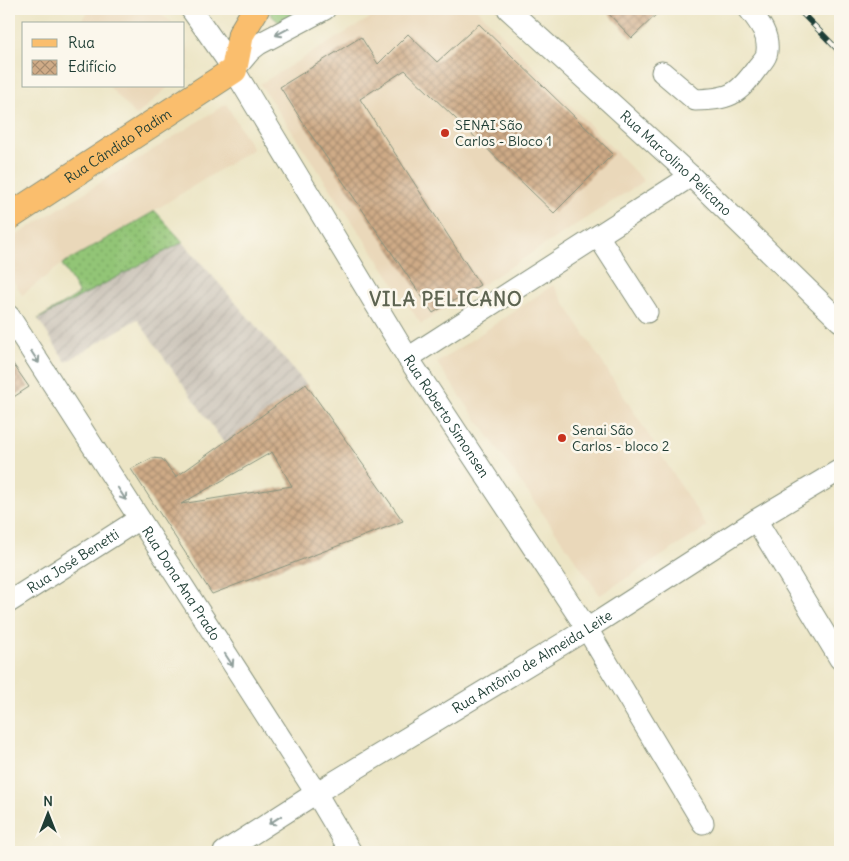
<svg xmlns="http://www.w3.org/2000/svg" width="849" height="861" viewBox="0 0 849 861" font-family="Delius,sans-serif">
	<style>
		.built { fill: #ead8ba }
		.industrial { fill: url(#industrial-furrows) }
		.green { fill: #92c576; stroke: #588155 }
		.garden { fill: url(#garden-dots); stroke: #588155 }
		.building { fill: url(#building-cross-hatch); fill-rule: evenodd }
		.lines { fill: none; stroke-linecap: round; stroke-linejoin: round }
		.minor-casing { stroke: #86917c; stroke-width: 23 }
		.major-casing { stroke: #86917c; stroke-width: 28 }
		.minor { stroke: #fff; stroke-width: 21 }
		.major { stroke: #fabe6d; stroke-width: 26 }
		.rail-casing { stroke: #1f3d34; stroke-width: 5.5 }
		.rail { stroke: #fbf7ec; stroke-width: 4; stroke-dasharray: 11; stroke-linecap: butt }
		.oneway { stroke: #8f9e9a }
		.poi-dot { fill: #c8321e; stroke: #fbf7ec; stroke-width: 2 }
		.labels { text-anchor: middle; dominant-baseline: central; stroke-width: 5; stroke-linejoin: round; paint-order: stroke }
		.poi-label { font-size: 14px; fill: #1f3d34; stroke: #fbf7ec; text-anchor: start }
		.street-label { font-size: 14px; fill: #1f3d34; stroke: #fbf7ec }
		.district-label { font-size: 19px; font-weight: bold; letter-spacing: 1px; fill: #5d6451; stroke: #fbf7ec }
	</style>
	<defs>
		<pattern id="industrial-furrows" width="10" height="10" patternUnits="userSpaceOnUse" patternTransform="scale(1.25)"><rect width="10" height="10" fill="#cac3b8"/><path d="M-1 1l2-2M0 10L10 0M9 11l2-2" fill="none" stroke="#ada89f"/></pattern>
		<pattern id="garden-dots" width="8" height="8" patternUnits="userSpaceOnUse" patternTransform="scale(1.25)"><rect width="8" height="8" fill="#92c576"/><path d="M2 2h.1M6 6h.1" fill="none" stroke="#77a162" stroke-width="1.8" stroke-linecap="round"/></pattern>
		<pattern id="building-cross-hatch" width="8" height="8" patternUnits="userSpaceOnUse" patternTransform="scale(1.25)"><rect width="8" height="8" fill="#cfab87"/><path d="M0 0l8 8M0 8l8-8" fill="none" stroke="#a78c6f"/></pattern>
	</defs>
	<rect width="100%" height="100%" fill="#fbf7ec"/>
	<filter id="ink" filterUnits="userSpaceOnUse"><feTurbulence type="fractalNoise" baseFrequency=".02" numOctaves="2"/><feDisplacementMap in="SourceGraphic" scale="10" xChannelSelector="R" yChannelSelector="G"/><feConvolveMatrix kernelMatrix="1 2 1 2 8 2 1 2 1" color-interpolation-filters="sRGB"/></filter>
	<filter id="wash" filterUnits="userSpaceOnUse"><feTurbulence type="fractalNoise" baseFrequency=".0096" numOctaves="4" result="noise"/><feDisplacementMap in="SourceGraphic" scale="20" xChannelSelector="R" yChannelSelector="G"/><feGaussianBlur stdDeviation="1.12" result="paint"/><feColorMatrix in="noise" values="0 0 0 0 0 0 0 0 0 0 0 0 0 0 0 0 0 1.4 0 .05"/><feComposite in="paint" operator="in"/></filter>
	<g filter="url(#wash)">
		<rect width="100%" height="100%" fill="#ece5c5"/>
		<g class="built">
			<polygon points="91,9 154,9 174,24 78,24"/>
			<polygon points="385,9 477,9 644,181 421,324 260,84"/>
			<polygon points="184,40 189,53 188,69 184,73"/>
			<polygon points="109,86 169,86 136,116"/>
			<polygon points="226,104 253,149 155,210 62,264 22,295 9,274 9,240"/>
			<polygon points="553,285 707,527 600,595 437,363"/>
		</g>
		<polygon class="industrial" points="183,242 306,384 224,443 137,319 66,362 38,319"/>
		<polygon class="green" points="270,9 315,9 280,23 271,15"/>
		<polygon class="garden" points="155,211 183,242 38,319 79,294 62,264"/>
		<g id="blocks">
			<g class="building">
				<polygon points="604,9 662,9 632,38"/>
				<polygon points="479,24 613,154 554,213 405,70 360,99 480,285 433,313 309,132 280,87 361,37 378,64 408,34 437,62"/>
				<polygon points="9,358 29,387 9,400"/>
				<path d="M306,384L403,521L212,594L131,469L152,458L162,459L176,477ZM272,452L292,486L181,504Z"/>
			</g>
		</g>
	</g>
	<g filter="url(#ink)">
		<use href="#blocks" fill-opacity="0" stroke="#86917c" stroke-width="1"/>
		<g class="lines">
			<g class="minor-casing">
				<g id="minor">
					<path id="s1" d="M191,9L234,70L408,358L587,629L703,823"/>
					<path id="s2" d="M508,9L691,176L840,321"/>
					<polyline points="234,70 250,51 259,44 325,9"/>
					<path d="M662,72L695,100C729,99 737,96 757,68C761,63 767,57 767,51C769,34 759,22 749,9"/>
					<polyline points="598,236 647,312"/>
					<path id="s3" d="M9,316L316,793L351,852"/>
					<polyline points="408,358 691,176"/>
					<polyline points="756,520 840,659"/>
					<path id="s4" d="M9,602L139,519"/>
					<path id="s5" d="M224,852L316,793L587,629L756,520L840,470"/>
				</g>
			</g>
			<g class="major-casing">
				<g id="major">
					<path id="s6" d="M9,217L234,70L241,34L256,9"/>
				</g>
			</g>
			<use href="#minor" class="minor"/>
			<use href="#major" class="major"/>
			<g class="rail-casing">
				<polyline id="rail" points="798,9 840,52"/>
			</g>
			<use href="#rail" class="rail"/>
		</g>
		<defs><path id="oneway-shaft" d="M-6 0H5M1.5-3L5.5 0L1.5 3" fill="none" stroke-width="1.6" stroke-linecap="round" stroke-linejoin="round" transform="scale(1.25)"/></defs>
		<g class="oneway">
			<use href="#oneway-shaft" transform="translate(282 32) rotate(152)"/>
			<use href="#oneway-shaft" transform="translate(35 357) rotate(57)"/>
			<use href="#oneway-shaft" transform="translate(122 494) rotate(57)"/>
			<use href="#oneway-shaft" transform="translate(229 660) rotate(57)"/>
			<use href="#oneway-shaft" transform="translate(275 820) rotate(147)"/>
		</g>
	</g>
	<g class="poi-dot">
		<circle cx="445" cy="133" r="5"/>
		<circle cx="562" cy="438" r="5"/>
	</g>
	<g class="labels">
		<g class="poi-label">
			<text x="455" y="125">SENAI São<tspan x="455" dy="16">Carlos - Bloco 1</tspan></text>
			<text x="572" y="430">Senai São<tspan x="572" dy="16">Carlos - bloco 2</tspan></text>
		</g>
		<g class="street-label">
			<text stroke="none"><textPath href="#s6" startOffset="130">Rua Cândido Padim</textPath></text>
			<text stroke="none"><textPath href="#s2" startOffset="228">Rua Marcolino Pelicano</textPath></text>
			<text stroke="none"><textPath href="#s1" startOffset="481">Rua Roberto Simonsen</textPath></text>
			<text stroke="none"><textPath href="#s4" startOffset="76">Rua José Benetti</textPath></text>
			<text stroke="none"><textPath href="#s3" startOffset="318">Rua Dona Ana Prado</textPath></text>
			<text stroke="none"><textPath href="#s5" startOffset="362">Rua Antônio de Almeida Leite</textPath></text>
		</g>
		<g class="district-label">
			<text x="446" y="299">VILA PELICANO</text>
		</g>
	</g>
	<rect width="849" height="861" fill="none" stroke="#fbf7ec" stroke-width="30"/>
	<rect x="22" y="22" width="162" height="65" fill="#fbf7ec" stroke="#a3ada2"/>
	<rect x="32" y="39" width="25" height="8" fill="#fabe6d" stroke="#a3ada2"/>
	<text x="68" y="48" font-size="15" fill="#1f3d34">Rua</text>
	<rect x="32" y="60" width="25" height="15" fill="url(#building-cross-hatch)" stroke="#a3ada2"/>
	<text x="68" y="72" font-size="15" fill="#1f3d34">Edifício</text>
	<g transform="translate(48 814)" stroke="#fbf7ec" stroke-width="4" paint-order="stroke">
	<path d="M0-4L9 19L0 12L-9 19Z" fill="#1f3d34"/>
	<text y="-8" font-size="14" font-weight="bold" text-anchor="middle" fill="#1f3d34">N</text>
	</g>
</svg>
